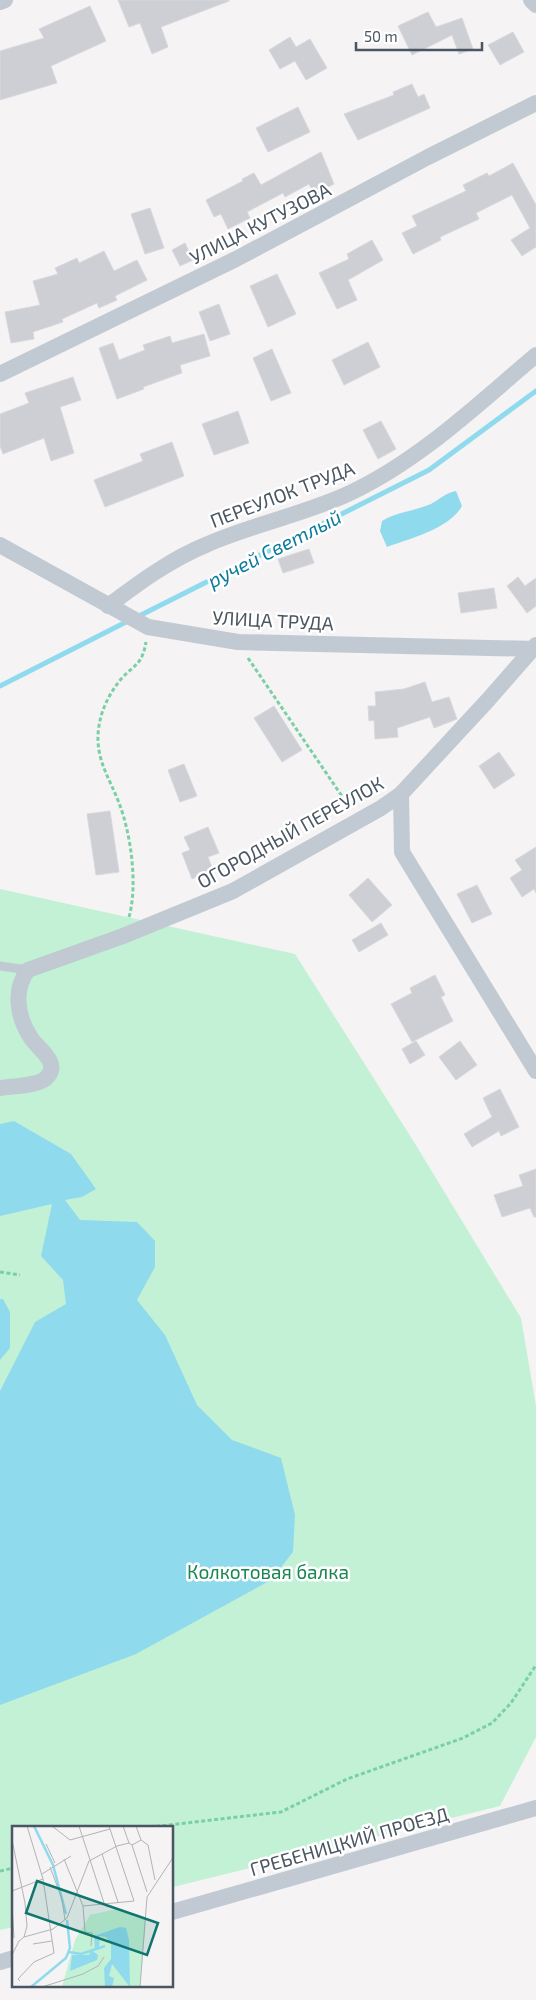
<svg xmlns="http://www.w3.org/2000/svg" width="536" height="2000" viewBox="0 0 536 2000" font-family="'Exo 2',sans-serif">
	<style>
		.green { fill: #c3f1d5 }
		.water { fill: #90daee }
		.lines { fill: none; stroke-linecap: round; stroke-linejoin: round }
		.stream { stroke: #90daee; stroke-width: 5 }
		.building { fill: #cdcfd5; stroke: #d7d9de }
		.path { stroke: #7ad0a6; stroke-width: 3; stroke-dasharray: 4 2.5; stroke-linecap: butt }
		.lane { stroke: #c1cad2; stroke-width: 9 }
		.street { stroke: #c1cad2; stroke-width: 16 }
		.labels { text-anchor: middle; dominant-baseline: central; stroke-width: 5; stroke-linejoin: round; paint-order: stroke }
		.street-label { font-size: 19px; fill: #4a5661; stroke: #fff }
		.park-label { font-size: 19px; fill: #17864f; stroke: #fff }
		.water-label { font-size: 20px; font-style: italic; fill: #0c7c9b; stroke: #fff }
		.inset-river { fill: none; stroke: #90daee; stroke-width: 2.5 }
		.inset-road { fill: none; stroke: #b1b4b9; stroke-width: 1 }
		.view { fill: #0f766e; fill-opacity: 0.15; stroke: #0f766e; stroke-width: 2.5 }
		.inset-edge { fill: none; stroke: #4a5661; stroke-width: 2.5 }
	</style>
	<rect width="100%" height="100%" fill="#f5f3f3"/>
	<polygon class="green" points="0,889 295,954 414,1142 521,1318 536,1406 536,1737 500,1806 173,1887 172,1828 14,1828 14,1927 0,1930"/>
	<g class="water">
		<path d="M456,491L462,506C449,529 411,538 387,547L380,531L382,521C397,512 414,511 431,504C440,499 445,493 456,491Z"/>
		<polygon points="14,1121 71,1154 96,1189 82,1197 65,1200 80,1220 137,1222 155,1241 155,1267 137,1300 165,1335 197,1405 232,1440 281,1458 295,1515 293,1552 271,1580 136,1654 0,1705 0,1391 35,1322 66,1304 63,1280 41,1256 52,1204 0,1216 0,1124"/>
		<polygon points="0,1299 3,1299 10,1312 10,1348 0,1360"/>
	</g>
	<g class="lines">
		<g class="stream">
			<polyline points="137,617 429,470 536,391"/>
			<polyline points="0,686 130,620"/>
		</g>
	</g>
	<g class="building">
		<polygon points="118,0 229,0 229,1 161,27 168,47 152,54 140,23 129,27"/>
		<polygon points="90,6 106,41 51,66 57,83 0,100 0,51 44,38 39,29"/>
		<polygon points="428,12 436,27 462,18 473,49 459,54 452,35 412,55 398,26"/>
		<polygon points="513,32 524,52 500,65 488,45"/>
		<polygon points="290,37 296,47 310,39 327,68 306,80 295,61 280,69 269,50"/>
		<polygon points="412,84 418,97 424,94 430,108 358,140 344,114 394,95 393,92"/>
		<polygon points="298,107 310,132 268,152 256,128"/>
		<polygon points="321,152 334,184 314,194 309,184 285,197 283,193 247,212 250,218 228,229 221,214 214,217 206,200 243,181 242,179 254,173 261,185"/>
		<polygon points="513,163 536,205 536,247 522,256 511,240 530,228 512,195 476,213 479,219 440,237 441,240 413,254 402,233 417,226 412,216 466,191 463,185 487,173 489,176"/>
		<polygon points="150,208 164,248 145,254 131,214"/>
		<polygon points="372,240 383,260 348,280 357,300 337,309 319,273 349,259 347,254"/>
		<polygon points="185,243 193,260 180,266 172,250"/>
		<polygon points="104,251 114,271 137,260 147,280 115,296 117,300 99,308 97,303 62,319 63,322 33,332 34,339 11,343 5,312 40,305 33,281 58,274 55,268 77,258 79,263"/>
		<polygon points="277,274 296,314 268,327 250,286"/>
		<polygon points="219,304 230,334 210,341 199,312"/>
		<polygon points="204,334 210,356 180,365 182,373 143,387 144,389 117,399 99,348 113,343 119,360 145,350 143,345 170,336 172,343"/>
		<polygon points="368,342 380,367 344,385 332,360"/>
		<polygon points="272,349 291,393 271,401 253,358"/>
		<polygon points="73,377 81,400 60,407 74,453 51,461 44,438 3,454 0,446 0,414 29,403 25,393"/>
		<polygon points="238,411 249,443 214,455 202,424"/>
		<polygon points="381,421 396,449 378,459 363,430"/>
		<polygon points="172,442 184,476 105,507 94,480 143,461 140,454"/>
		<polygon points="309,549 314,563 283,573 278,559"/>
		<polygon points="518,577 525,586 536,578 536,606 527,613 507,586"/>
		<polygon points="494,588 497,608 461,613 458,593"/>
		<polygon points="425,682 432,702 449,697 457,719 434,728 430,717 397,728 398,737 375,739 374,720 369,721 368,706 376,706 375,692 404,689"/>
		<polygon points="274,706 302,750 282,762 254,718"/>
		<polygon points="499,752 515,775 494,789 479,766"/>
		<polygon points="184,764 197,796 180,802 168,770"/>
		<polygon points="110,811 119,872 96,875 87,814"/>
		<polygon points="208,827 219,853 208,857 213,870 192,879 182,853 190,850 184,837"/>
		<polygon points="536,847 536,893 534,889 522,897 510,878 522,870 515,860"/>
		<polygon points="368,878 392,905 372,922 349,895"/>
		<polygon points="477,885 492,914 472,923 457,894"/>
		<polygon points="381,923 388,935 359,952 352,940"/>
		<polygon points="435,975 445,995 441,997 453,1021 412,1042 391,1004 412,993 410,988"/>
		<polygon points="416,1041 425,1055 410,1064 402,1049"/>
		<polygon points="460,1041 477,1065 456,1080 439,1057"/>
		<polygon points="500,1089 519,1127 501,1136 499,1131 472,1147 464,1134 492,1117 483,1098"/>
		<polygon points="536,1169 536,1217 534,1217 530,1208 502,1217 494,1195 523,1186 519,1175"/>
	</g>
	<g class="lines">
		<g class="path">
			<polyline points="248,658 350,808"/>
			<path d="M129,917C138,885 131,834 119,803C110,779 97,762 98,735C99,714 108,695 121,679C135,664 142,665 146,642"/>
			<polyline points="0,1272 20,1275"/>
			<polyline points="117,1828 160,1826 281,1812 347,1779 463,1738 492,1723 511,1703 536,1665"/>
			<polyline points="0,1871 14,1868"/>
		</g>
		<polyline class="lane" points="0,966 28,970"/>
		<g class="street">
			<polyline points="531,0 536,5"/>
			<polyline points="0,2 5,0"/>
			<polyline points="0,374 236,259 428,157 536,103"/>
			<polyline points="0,545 148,627 238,642 536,649"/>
			<path d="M108,606C140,582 171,559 208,544C254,524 305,514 350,493C420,460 478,404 536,355"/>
			<polyline points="401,794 402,852 536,1071"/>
			<path d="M0,1088C12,1086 36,1086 45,1079C63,1064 38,1049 31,1038C17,1017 13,989 28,970L123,936L233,891L381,808L401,794L488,700L536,645"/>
			<polyline points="172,1912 536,1808"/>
			<polyline points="0,1962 14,1958"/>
		</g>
	</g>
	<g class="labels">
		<g class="street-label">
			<text transform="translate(260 223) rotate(-27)">УЛИЦА КУТУЗОВА</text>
			<text transform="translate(282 494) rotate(-21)">ПЕРЕУЛОК ТРУДА</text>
			<text transform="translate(273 620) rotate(3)">УЛИЦА ТРУДА</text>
			<text transform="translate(290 832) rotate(-29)">ОГОРОДНЫЙ ПЕРЕУЛОК</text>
			<text transform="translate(349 1841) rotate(-16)">ГРЕБЕНИЦКИЙ ПРОЕЗД</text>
		</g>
		<g class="park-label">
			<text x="268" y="1571">Колкотовая балка</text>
		</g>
		<g class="water-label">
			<text transform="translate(274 548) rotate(-27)">ручей Светлый</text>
		</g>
	</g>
	<g transform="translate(12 1826)">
		<rect width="161" height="161" fill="#f5f3f3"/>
		<path d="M105,83L128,89L134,95L128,161H50L63,114L78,89Z" fill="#c3f1d5"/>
		<path d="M108,101L114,102L117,114L118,161L100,138L97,150L102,152L100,161H93L92,142L99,133V117L94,111L88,110L87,122L83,124L82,110ZM79,124L86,129L85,134L58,145L60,129H77Z" fill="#90daee"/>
		<path class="inset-river" d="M22,0L41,39L54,88M57,126L69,128L93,120M19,161L54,132L58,122L55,94"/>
		<path class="inset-road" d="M40,0L58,14L98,3M67,0L92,77M111,0L117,17M124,0L129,14L136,19L143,54M0,14L13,77L15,100L12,111M34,18L43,37M120,19L135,66M90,28L106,76M52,33L71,80L73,106L80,107L79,120M38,41L50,73L53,94M30,48L59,30M0,65L31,53M0,80L2,112M71,80L122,75L97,0M7,115L12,111L41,103L55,92L77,35L105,20L117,17L120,19L129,14M21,118L40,115M0,129L7,115M8,155L6,153L22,136L42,127L31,53L15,0M30,161L71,148L86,140L92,131M128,161L135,71L162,30"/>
		<path class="view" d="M25,55L146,97L135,129L14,87Z"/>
		<rect width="161" height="161" class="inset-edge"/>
	</g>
	<path d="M356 42v8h126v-8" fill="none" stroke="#4a5661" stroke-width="2.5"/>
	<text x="364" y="42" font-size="15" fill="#4a5661" stroke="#ffffff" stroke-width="4" paint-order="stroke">50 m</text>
</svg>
